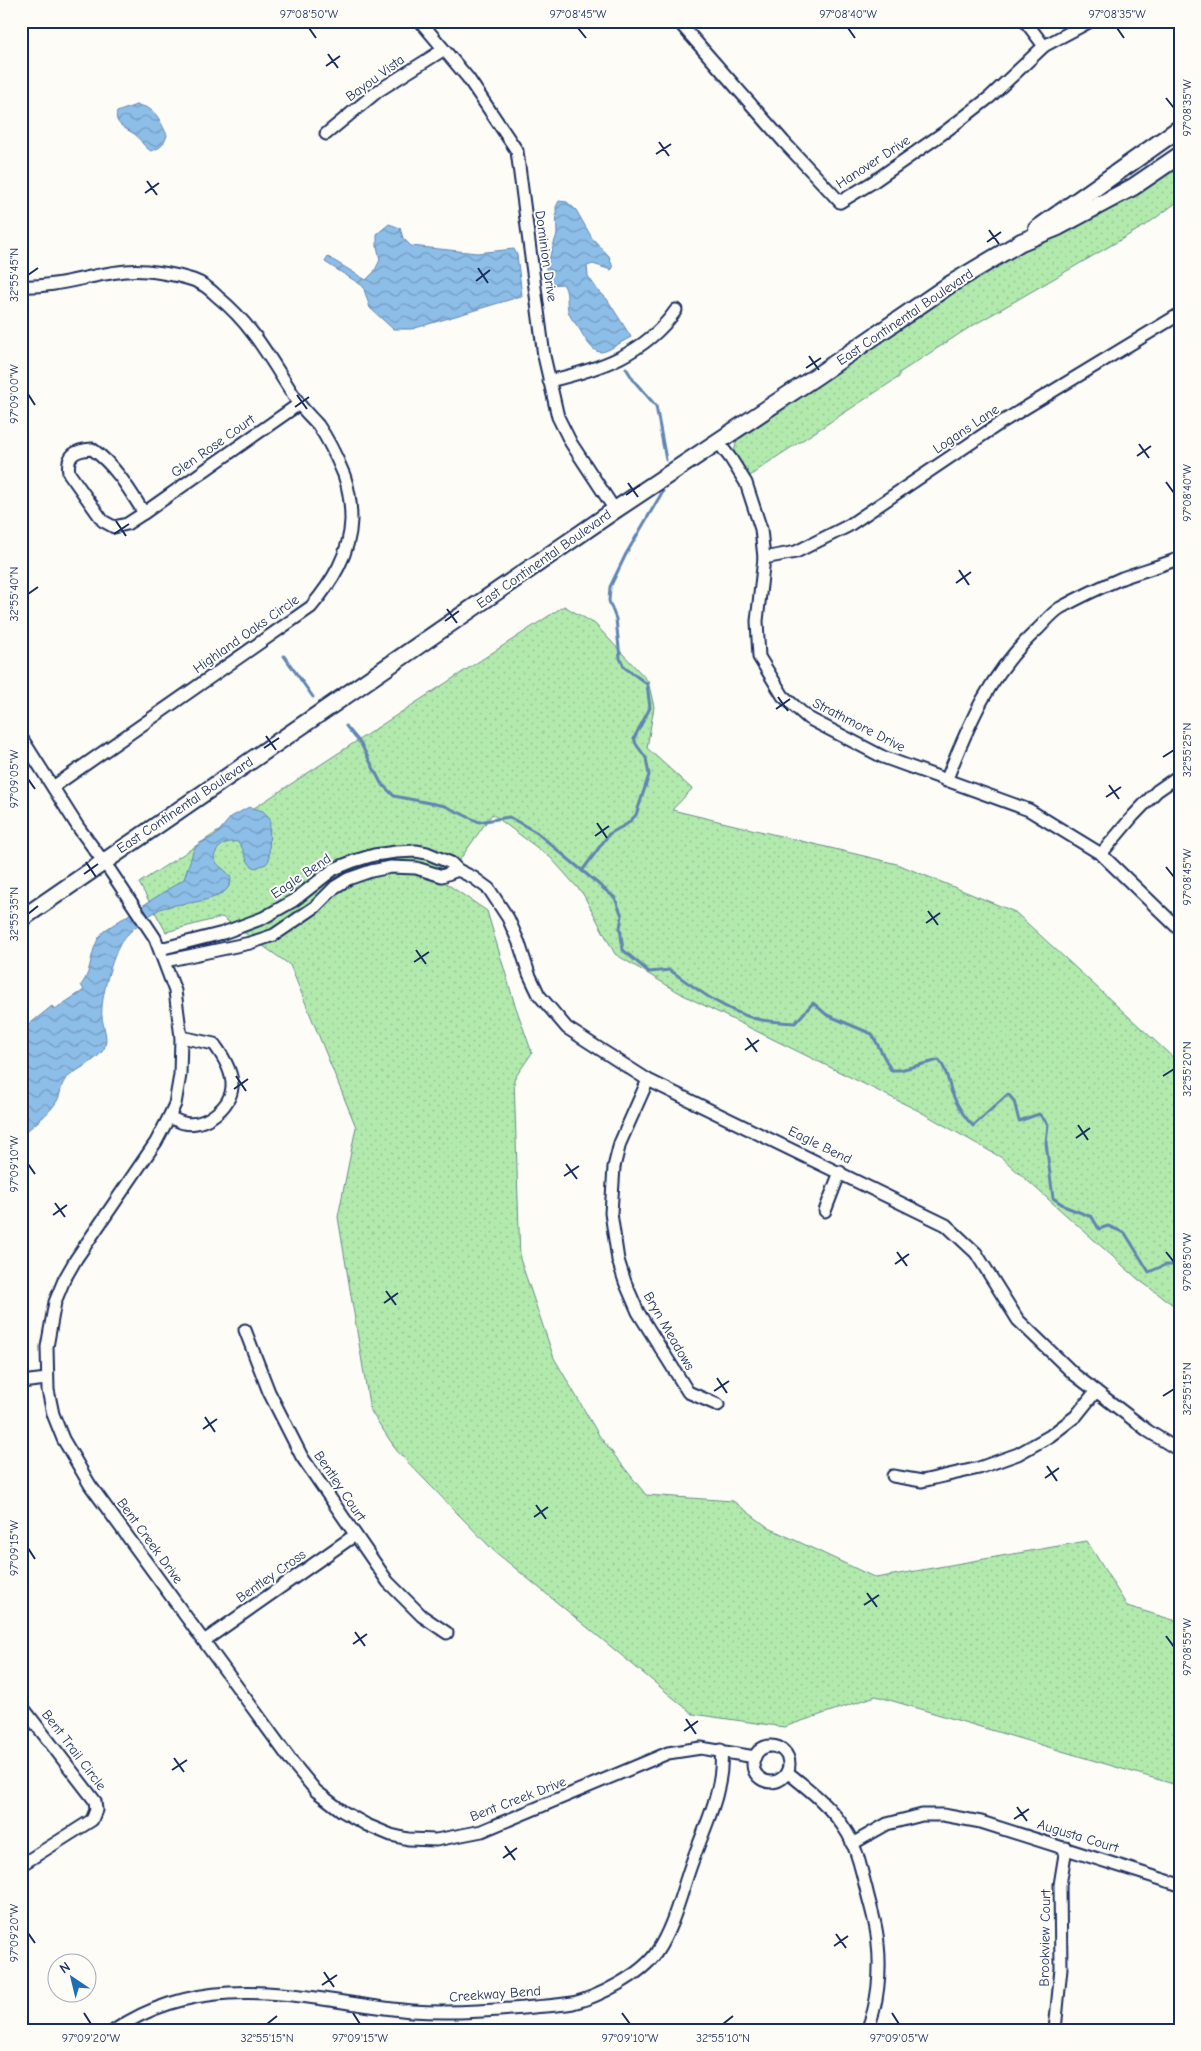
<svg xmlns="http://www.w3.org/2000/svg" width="1201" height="2051" viewBox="0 0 1201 2051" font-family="'Comic Neue',sans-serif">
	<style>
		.grass { fill: url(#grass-dots); stroke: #668c86 }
		.water { fill: url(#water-waves); stroke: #5f85b1 }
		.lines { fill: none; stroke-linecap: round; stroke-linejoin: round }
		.stream { stroke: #5f85b1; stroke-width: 3 }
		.street-casing { stroke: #1b2f5e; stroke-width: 15 }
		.secondary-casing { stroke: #1b2f5e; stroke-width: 20 }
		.street { stroke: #fdfcf7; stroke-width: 11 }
		.secondary { stroke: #fdfcf7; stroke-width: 16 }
		.ticks { fill: none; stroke: #1b2f5e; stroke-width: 2 }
		.labels { text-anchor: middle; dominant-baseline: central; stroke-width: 4; stroke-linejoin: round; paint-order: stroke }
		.street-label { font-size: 14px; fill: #1b2f5e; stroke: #fdfcf7 }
		.neatline { fill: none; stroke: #1b2f5e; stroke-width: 2 }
		.ticks-label { font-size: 12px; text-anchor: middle; fill: #1b2f5e }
	</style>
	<defs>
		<pattern id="grass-dots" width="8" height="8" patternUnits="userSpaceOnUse" patternTransform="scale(1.25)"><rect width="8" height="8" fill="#b2eaad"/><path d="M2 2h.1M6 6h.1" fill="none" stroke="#98c997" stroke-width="1.8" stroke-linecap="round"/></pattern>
		<pattern id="water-waves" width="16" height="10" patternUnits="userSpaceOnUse" patternTransform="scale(1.25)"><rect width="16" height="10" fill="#8dbee8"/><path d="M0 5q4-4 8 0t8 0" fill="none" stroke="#729bbf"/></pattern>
	</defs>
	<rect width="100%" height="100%" fill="#fdfcf7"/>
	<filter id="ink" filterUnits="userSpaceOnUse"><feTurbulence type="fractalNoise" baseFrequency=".02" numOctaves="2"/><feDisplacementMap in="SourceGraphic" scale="10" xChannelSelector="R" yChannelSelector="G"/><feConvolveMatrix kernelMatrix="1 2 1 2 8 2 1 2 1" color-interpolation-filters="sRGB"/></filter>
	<g filter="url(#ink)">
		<g class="grass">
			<polygon points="1180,161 1180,200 1146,225 967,329 899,373 899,377 769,462 750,476 734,452 737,440 744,432 1007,257"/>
			<polygon points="564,606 595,624 648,681 654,707 647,748 692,789 672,810 897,864 1015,912 1178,1062 1180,1069 1180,1310 1139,1280 1002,1158 919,1111 685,996 615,954 583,894 551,858 492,814 444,882 487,911 514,1002 532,1053 514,1079 520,1259 554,1358 600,1437 646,1495 733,1501 769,1528 876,1578 1087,1541 1127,1606 1180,1622 1180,1786 876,1696 784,1727 693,1714 493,1550 397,1451 370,1410 338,1217 356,1127 290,965 222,917 166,932 139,883"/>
		</g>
		<g class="water">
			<path d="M136,105C156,107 159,119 167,135C164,145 161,148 151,151C144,147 142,142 137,136C129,129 113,126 117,112Z"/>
			<path d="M559,201L567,202L576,210L592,238L609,256L613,268L611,270L593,264L587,266L588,276L597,289L607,299L631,337C602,352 599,364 580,330C576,323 570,319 568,310C566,301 569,293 563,284L548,285L546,268L557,234L556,207Z"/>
			<polygon points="389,224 400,228 403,238 411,246 477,253 514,249 517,255 522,296 412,329 393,329 370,308 363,286 325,262 328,257 366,280 374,272 380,260 377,246 377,234"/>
			<path d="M249,807L263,811L270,818L269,860L266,864L255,868C244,863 246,850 238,842C227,840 217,846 214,857C216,867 227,869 231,878C231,905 178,901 160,909C150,914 129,931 122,941C112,956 100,999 102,1017C103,1027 108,1036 105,1046C101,1060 75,1069 65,1080C60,1086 61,1095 57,1101C49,1114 34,1125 21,1135V1039L27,1026L52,1006L55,1009L84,990L81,985C94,970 88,947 105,930L184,879L194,849L200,843L215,836L231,817Z"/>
		</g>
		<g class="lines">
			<g class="stream">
				<polyline points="626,368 634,381 656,406 666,460"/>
				<polyline points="284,656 313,697"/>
				<path d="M346,726L361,744L381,783L394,796L445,806L479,822L509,817L536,832L615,898L622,916L620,928L623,950L649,972L670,970C695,988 722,1009 753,1018C767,1022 781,1022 795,1023L813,1003L827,1015L872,1034L891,1070H900L939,1060C947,1069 948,1082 952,1093C957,1105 964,1117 973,1126L1008,1094L1014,1101L1019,1121L1039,1114L1048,1124L1046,1143L1053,1198L1066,1207L1092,1217L1099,1229L1108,1226L1125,1233L1149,1272L1165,1265H1180"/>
				<polyline points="582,871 609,834 627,824 636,815 649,775 646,758 636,744 634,738 650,708 647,684 624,667 620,658 616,619 609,601 610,587 626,554 663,491"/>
			</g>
			<g class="street-casing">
				<g id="street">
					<polyline points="420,21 468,78 517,151 544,356 558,417 571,443 615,510"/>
					<polyline points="678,21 784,142 840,202 873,182 946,131 990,97 1044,46 1091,21"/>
					<polyline points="1025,21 1044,46"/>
					<polyline points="326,134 378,91 443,50"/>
					<path d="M21,286C57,288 91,274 126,271C145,269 174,274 193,280C202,283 211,290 218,297C255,327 272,363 298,402C303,410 311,417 318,425C328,439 337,458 344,475C349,489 351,505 351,520C350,554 332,582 311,607L53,787"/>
					<path d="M549,381C600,369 645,354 676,310"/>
					<polyline points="718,442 731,459 746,483 761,529 764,558 757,621 759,657 783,696 808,718 883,757 1029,810 1101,854 1180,930"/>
					<path d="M92,449C115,465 129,489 144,513L127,524L114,527L103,521L69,473C66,455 75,450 92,449Z"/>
					<polyline points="144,513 299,404"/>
					<polyline points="764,558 796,552 848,526 1002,422 1180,314"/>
					<polyline points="21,737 78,827 111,872 155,938 175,991 181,1037 180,1075 175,1104 169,1117 156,1142 76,1259 64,1280 55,1302 47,1347 48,1390 53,1414 63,1439 90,1485 292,1762 316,1791 342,1811 367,1825 391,1835 408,1839 436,1840 482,1831 668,1753 701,1748 755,1757"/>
					<path d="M946,781C970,721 989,674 1038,629C1045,622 1052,613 1060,608C1080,597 1101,587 1122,578C1141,571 1161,566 1180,558"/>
					<polyline points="1101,854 1133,816 1157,791 1180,775"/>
					<polyline points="160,949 223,933 263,918 293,901 334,869 354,861 374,855 396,852 416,851 427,853 451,863 458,870 474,878 489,889 508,918 519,943 529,974 539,995 567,1028 648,1080 946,1225 976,1253 1018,1320 1075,1375 1148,1431 1180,1451"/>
					<polyline points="165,961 250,943 274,935 315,907 335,887 348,879 371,871 391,867 416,868 442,876 458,870"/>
					<polyline points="648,1080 620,1143 614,1167 611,1213 618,1260 625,1282 638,1312 688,1392 718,1405"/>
					<path d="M169,1117C174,1119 179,1122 184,1123C204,1128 231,1107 232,1087C233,1072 223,1056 214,1044L181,1037"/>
					<polyline points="825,1211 840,1172"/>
					<polyline points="245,1330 269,1392 302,1457 388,1582 422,1616 447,1633"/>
					<polyline points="21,1382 47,1379"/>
					<polyline points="893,1476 922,1481 979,1468 1018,1454 1050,1436 1076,1416 1096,1391"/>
					<polyline points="204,1641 355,1535"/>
					<polyline points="21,1705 95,1801 96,1810 92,1820 21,1865"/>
					<circle cx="771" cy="1764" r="18"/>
					<path d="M787,1772C810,1790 833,1808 848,1834C858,1851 861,1870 866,1888C870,1906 877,1925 878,1944C881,1971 878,2005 867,2030"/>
					<polyline points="852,1844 887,1824 922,1815 943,1815 981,1822 1180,1885"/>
					<path d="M115,2030C148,2007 189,1995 229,1993C289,1989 352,2006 412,2011C453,2014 493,2011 534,2007C546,2006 560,2005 573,2003C598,1997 641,1975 656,1953C672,1929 679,1901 688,1874C701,1833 725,1793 721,1750"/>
					<polyline points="1055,2030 1061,1968 1060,1885 1066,1848"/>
				</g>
			</g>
			<g class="secondary-casing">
				<g id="secondary">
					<polyline points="1037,229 1180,128"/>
					<polyline points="21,919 615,510 818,375 949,285 1021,242 1058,227 1133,187 1180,155"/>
				</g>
			</g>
			<use href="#street" class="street"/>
			<use href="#secondary" class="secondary"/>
		</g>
	</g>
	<path class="ticks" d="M309,28L316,38M578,28L586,38M848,28L855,38M1117,28L1124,38M328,54L338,68M326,66L340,56M1166,98L1174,108M659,142L669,156M656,154L671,144M147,181L157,195M145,193L159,183M989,230L999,244M987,242L1001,232M478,268L488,283M28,275L38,268M476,281L490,270M809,356L819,370M806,368L821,358M28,394L35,405M297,395L307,409M295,407L309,397M1139,444L1149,458M1137,456L1151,446M1166,482L1174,493M628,483L638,497M626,495L640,485M116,521L126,536M114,534L129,524M959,570L969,585M956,583L971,572M28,594L38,587M447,609L457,623M445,621L459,611M778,697L788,711M776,709L790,699M266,736L276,750M264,748L279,738M1163,757L1174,750M28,779L35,789M1109,785L1119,799M1106,797L1121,787M597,823L607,838M595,836L609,826M86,862L96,877M1166,867L1174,877M84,874L98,864M928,911L938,925M28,914L38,906M926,923L940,913M416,950L426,964M414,962L429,952M747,1038L757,1052M745,1050L759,1040M236,1076L246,1091M1163,1076L1174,1069M234,1089L248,1079M1078,1125L1088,1140M1076,1138L1090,1128M28,1164L35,1174M566,1164L577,1179M564,1176L579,1166M55,1203L65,1217M53,1215L67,1205M897,1252L907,1266M1166,1252L1174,1262M895,1264L909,1254M386,1291L396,1305M384,1303L398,1293M717,1378L727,1393M714,1391L729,1381M1163,1396L1174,1389M205,1417L215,1432M203,1429L217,1419M1047,1466L1057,1481M1045,1478L1059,1468M536,1505L546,1519M534,1517L548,1507M28,1548L35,1559M867,1593L877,1607M864,1605L879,1595M355,1632L365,1646M1166,1636L1174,1647M353,1644L367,1634M686,1719L696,1734M684,1731L698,1721M174,1758L184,1772M172,1770L187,1760M1017,1807L1027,1821M1014,1819L1029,1809M505,1846L515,1860M503,1858L517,1848M28,1933L35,1943M836,1934L846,1948M834,1946L848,1936M324,1972L334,1987M322,1985L337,1975M84,2013L91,2024M353,2013L360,2024M622,2013L630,2024M892,2013L899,2024M267,2024L277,2016M723,2024L733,2016"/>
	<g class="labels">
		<g class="street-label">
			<text transform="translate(375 78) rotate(-36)">Bayou Vista</text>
			<text transform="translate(873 162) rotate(-33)">Hanover Drive</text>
			<text transform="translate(546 256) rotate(82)">Dominion Drive</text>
			<text transform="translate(905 317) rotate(-34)">East Continental Boulevard</text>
			<text transform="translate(966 429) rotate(-34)">Logans Lane</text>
			<text transform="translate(213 446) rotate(-35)">Glen Rose Court</text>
			<text transform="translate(544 559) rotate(-35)">East Continental Boulevard</text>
			<text transform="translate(246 634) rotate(-35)">Highland Oaks Circle</text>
			<text transform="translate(859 725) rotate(27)">Strathmore Drive</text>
			<text transform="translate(185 805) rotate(-34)">East Continental Boulevard</text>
			<text transform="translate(301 876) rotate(-34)">Eagle Bend</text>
			<text transform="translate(820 1145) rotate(26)">Eagle Bend</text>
			<text transform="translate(669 1331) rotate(60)">Bryn Meadows</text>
			<text transform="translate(340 1486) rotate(56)">Bentley Court</text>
			<text transform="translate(150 1541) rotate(54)">Bent Creek Drive</text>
			<text transform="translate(271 1576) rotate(-35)">Bentley Cross</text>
			<text transform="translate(74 1750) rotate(53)">Bent Trail Circle</text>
			<text transform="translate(518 1799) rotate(-21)">Bent Creek Drive</text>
			<text transform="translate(1078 1836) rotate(17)">Augusta Court</text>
			<text transform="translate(1045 1938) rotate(-89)">Brookview Court</text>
			<text transform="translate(495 1994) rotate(-4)">Creekway Bend</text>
		</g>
	</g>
	<rect width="1201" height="2051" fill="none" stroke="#fdfcf7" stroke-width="55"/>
	<g transform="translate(72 1978) rotate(325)"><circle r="24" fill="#fdfcf7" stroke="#a3aaba"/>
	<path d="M0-4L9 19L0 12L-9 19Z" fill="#1f6fb2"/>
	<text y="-8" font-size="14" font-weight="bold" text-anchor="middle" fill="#1b2f5e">N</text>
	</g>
	<rect x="28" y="28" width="1146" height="1996" class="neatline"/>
	<g class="ticks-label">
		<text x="309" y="18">97°08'50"W</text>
		<text x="578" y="18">97°08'45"W</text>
		<text x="848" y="18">97°08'40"W</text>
		<text x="1117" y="18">97°08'35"W</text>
		<text transform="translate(1187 108) rotate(-90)" y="4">97°08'35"W</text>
		<text transform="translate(14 275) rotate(-90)" y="4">32°55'45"N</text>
		<text transform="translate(14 394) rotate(-90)" y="4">97°09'00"W</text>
		<text transform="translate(1187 493) rotate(-90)" y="4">97°08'40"W</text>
		<text transform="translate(14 594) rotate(-90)" y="4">32°55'40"N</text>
		<text transform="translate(1187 750) rotate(-90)" y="4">32°55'25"N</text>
		<text transform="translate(14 779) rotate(-90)" y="4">97°09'05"W</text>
		<text transform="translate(1187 877) rotate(-90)" y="4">97°08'45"W</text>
		<text transform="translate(14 914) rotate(-90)" y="4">32°55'35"N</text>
		<text transform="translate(1187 1069) rotate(-90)" y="4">32°55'20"N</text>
		<text transform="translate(14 1164) rotate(-90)" y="4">97°09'10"W</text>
		<text transform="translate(1187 1262) rotate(-90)" y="4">97°08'50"W</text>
		<text transform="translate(1187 1389) rotate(-90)" y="4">32°55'15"N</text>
		<text transform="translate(14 1548) rotate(-90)" y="4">97°09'15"W</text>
		<text transform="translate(1187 1647) rotate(-90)" y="4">97°08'55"W</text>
		<text transform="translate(14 1933) rotate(-90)" y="4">97°09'20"W</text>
		<text x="91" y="2042">97°09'20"W</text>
		<text x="267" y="2042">32°55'15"N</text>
		<text x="360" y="2042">97°09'15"W</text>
		<text x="630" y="2042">97°09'10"W</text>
		<text x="723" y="2042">32°55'10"N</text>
		<text x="899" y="2042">97°09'05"W</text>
	</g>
</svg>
